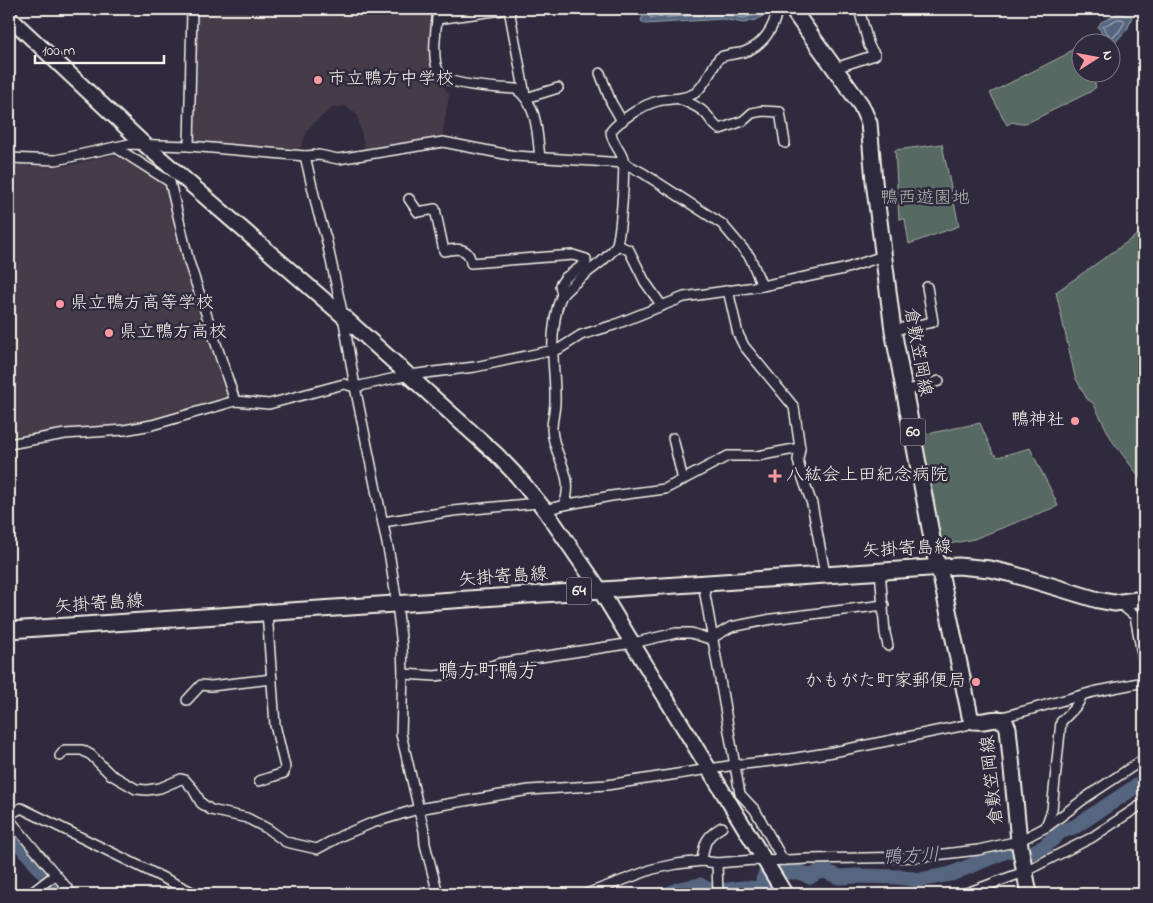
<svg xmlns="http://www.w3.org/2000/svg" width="1153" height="903" viewBox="0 0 1153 903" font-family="'Indie Flower','Klee One',sans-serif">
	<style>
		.built { fill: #443b4a }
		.green { fill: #576962; stroke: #a6ada5 }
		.water { fill: #566680; stroke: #959eaa }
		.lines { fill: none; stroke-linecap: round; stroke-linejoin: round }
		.shore { stroke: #b5b9be; stroke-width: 1 }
		.river { stroke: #566680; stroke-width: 15 }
		.street-casing { stroke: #f4f1e8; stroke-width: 12 }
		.secondary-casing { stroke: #f4f1e8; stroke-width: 18 }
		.primary-casing { stroke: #f4f1e8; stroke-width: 19 }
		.street { stroke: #2f2a3d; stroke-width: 9 }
		.secondary { stroke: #2f2a3d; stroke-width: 14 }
		.primary { stroke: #2f2a3d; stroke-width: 15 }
		.poi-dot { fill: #ff9aa2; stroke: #2f2a3d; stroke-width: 2 }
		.labels { text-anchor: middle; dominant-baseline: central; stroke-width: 5; stroke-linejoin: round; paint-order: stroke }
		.shield { fill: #2f2a3d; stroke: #b9b5b5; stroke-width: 1 }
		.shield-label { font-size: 16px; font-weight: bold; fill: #f4f1e8 }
		.poi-label { font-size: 18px; fill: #f4f1e8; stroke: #2f2a3d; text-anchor: start }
		.park-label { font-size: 18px; fill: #adb4ac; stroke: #2f2a3d }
		.street-label { font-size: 18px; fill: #f4f1e8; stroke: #2f2a3d }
		.water-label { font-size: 19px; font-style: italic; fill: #b5b9be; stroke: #2f2a3d }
		.quarter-label { font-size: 20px; fill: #f4f1e8; stroke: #2f2a3d }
	</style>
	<rect width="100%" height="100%" fill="#2f2a3d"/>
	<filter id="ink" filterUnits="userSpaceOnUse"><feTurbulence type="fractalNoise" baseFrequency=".02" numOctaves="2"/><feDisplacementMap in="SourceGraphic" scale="10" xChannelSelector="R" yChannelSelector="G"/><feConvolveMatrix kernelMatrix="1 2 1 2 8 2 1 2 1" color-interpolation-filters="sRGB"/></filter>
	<g filter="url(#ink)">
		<g class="built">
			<polygon points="196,9 434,9 433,20 438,76 449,95 442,138 367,152 365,149 357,115 345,106 333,108 318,119 308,129 301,147 294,150 254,148 201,143 196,141 194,136 193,126"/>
			<polygon points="113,155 167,182 231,394 228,400 137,425 9,442 9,168 20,165 52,167 70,165"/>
		</g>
		<g class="green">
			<polygon points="1074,48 1080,51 1080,72 1091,73 1096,87 1090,92 1029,122 1020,124 1012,122 1007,125 990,93 1065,55"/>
			<polygon points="942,144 959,226 909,244 905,219 899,219 895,150"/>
			<polygon points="1144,230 1144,483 1113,442 1093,403 1087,399 1075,377 1056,292"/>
			<path d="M980,423L993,453L998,457L1030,448C1039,468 1050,486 1058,506L974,539L940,546L917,436Z"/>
		</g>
		<g class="water">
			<polygon points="645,9 766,9 763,16 756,20 743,23 723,19 645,24 641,21"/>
			<polygon points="1118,14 1132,16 1128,28 1112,46 1110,42 1107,42 1098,27 1101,22"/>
		</g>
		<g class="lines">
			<g class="shore">
				<polyline points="650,9 649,16 651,18 723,14 743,18 754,15 759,12 761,9"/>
				<polyline points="656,9 659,12 713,9"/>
				<polygon points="1118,19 1123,19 1125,22 1118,33 1111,38 1103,27"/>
			</g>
			<g class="river">
				<polyline points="9,831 61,894"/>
				<path d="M669,894L679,889L700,885C714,895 728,889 743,888C751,887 755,890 763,889V880L765,875L783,872H800L810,877L818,872L825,871L839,877L856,876L899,877L919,880L951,874L1004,852L1017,849L1026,855L1044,847L1060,832L1076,826L1144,781"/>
			</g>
			<g class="street-casing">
				<g id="street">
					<path d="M438,9C437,25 430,60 440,74C449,86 500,88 516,89C538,104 537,134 540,158"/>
					<polyline points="509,9 525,95"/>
					<polyline points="437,19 509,9"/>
					<polyline points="835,68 875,55 869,46 859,9"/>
					<polyline points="600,73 611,102 622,121"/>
					<polyline points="526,98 558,88"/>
					<path d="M679,99C689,103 698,106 706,114C711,119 713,126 720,129L743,121L752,113L762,111L780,112L785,143"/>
					<polyline points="189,146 192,9"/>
					<polyline points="115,147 170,182 189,262 235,401"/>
					<polyline points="305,156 318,212 326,238 343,316 355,387 390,558 397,604 402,646 403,674 401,734 424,831 425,844 438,894"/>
					<polyline points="9,158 56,160 129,144 189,146 305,156 319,155 338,159 443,142 515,156 624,163 643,173 722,224 750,257 762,286"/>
					<path d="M409,199L418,212L435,209L444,251C457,248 469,247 471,263L573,255L586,259V263L565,278L560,285L562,295"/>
					<polyline points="617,245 629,250 645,282 662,306"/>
					<polyline points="728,290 738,334 744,346 794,407 800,448 798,460 801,473 812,504 825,574"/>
					<polyline points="893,330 933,322 927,287"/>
					<polyline points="905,391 939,381"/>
					<polyline points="673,438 683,480"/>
					<polyline points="9,444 65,434 124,430 152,425 235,401 269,404 344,384 355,387 409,375 475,367 559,349 581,335 614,325 684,297 762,286 844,269 883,256"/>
					<polyline points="564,505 611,496 665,489 728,456 757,456 800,448"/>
					<path d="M545,510L564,505C576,475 553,457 552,429C552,420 555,411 555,402C556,377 550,352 554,327C555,317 557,306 561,297C565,289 592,269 601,262C606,257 613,252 616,246C621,236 625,169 623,159C620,149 611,142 611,131C620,120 644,104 658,101C671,98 684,100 695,93C707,85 715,59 721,57C728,54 737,54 744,52C762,46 775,28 777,9"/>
					<polyline points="383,522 453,511 538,503"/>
					<polyline points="880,570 885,633 888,646"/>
					<polyline points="703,583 740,794 755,810 783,860"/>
					<polyline points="1119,603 1135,616 1144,665"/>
					<polyline points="403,674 435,676 477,670 501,663 633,643 676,633 691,633 710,639 731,627 772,619 884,605"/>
					<polyline points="187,700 201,685 211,686 272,679"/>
					<polyline points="999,718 1093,692 1144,682"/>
					<polyline points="60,756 65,750 82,750 91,755 110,774 136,789 147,790 160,788 181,779 185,780 193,789 201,803 211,810 247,818 268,829 286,842 317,849 343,835 372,823 418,809 529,790 607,785 735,765 790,759 833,752 966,725 973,721"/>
					<polyline points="259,781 284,773 285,767 275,725 267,612"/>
					<polyline points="9,815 21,808 196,894"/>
					<polyline points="9,819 72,894"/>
					<path d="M1046,826L1052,810L1061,722C1068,714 1080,705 1081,696"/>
					<path d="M702,861C704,843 706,836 722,827"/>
					<polyline points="717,863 718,894"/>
					<polyline points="30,894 55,875"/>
					<polyline points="586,894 653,869 677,864 702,861 717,863 754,860 765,861 808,859 918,857 978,850 1019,841 1048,826 1088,796 1144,759"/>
					<polyline points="964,894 1024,872 1091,838 1144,803"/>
				</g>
			</g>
			<g class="secondary-casing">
				<polyline id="secondary" points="9,17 144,144 343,316 497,455 517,476 545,510 600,590 785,894"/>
			</g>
			<g class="primary-casing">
				<g id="primary">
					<path d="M792,9L861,105L869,123L874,181L893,330L936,560L939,567L970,716L973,721C984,723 993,717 1004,720L1008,728L1019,841L1029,894"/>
					<polyline points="9,630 958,566 990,569 1012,574 1098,600 1114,603 1144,599"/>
				</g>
			</g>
			<use href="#street" class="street"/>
			<use href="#secondary" class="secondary"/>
			<use href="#primary" class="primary"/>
		</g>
	</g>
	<g class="poi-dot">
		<circle cx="318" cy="80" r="5"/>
		<circle cx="60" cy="304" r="5"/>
		<circle cx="109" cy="333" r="5"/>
		<circle cx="1075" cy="421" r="5"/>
		<path d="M772.5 468.5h5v5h5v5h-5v5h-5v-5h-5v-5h5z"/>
		<circle cx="976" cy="682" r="5"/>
	</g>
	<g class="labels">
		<g class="shield">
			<rect x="900.5" y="418.5" width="25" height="27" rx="4"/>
			<rect x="566.5" y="577.5" width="25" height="27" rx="4"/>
		</g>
		<g class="shield-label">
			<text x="913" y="432">60</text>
			<text x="579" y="591">64</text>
		</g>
		<g class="poi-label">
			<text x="328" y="80">市立鴨方中学校</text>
			<text x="70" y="304">県立鴨方高等学校</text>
			<text x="119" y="333">県立鴨方高校</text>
			<text x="1065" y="421" text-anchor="end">鴨神社</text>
			<text x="786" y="476">八紘会上田紀念病院</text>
			<text x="966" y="682" text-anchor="end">かもがた町家郵便局</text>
		</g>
		<g class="park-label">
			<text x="925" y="199">鴨西遊園地</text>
		</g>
		<g class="street-label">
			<text transform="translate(917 352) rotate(80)">倉敷笠岡線</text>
			<text transform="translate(907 550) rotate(-3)">矢掛寄島線</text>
			<text transform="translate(503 578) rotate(-4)">矢掛寄島線</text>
			<text transform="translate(99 605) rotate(-4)">矢掛寄島線</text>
			<text transform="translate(993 780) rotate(-96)">倉敷笠岡線</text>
		</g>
		<g class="water-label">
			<text transform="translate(911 857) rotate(-3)">鴨方川</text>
		</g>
		<g class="quarter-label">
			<text x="488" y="672">鴨方町鴨方</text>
		</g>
	</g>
	<rect width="1153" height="903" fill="none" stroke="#2f2a3d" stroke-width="30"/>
	<rect x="15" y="15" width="1123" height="873" fill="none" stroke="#f4f1e8" stroke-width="2" filter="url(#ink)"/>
	<g transform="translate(1096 58) rotate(79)"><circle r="24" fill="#2f2a3d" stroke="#7e7a81"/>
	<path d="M0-4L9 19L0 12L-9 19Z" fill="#ff9aa2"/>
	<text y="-8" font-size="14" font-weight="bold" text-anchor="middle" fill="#f4f1e8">N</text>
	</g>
	<path d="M35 55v8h129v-8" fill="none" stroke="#f4f1e8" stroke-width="2.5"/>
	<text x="42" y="55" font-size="15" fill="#f4f1e8" stroke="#2f2a3d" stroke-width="4" paint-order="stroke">100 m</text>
</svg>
